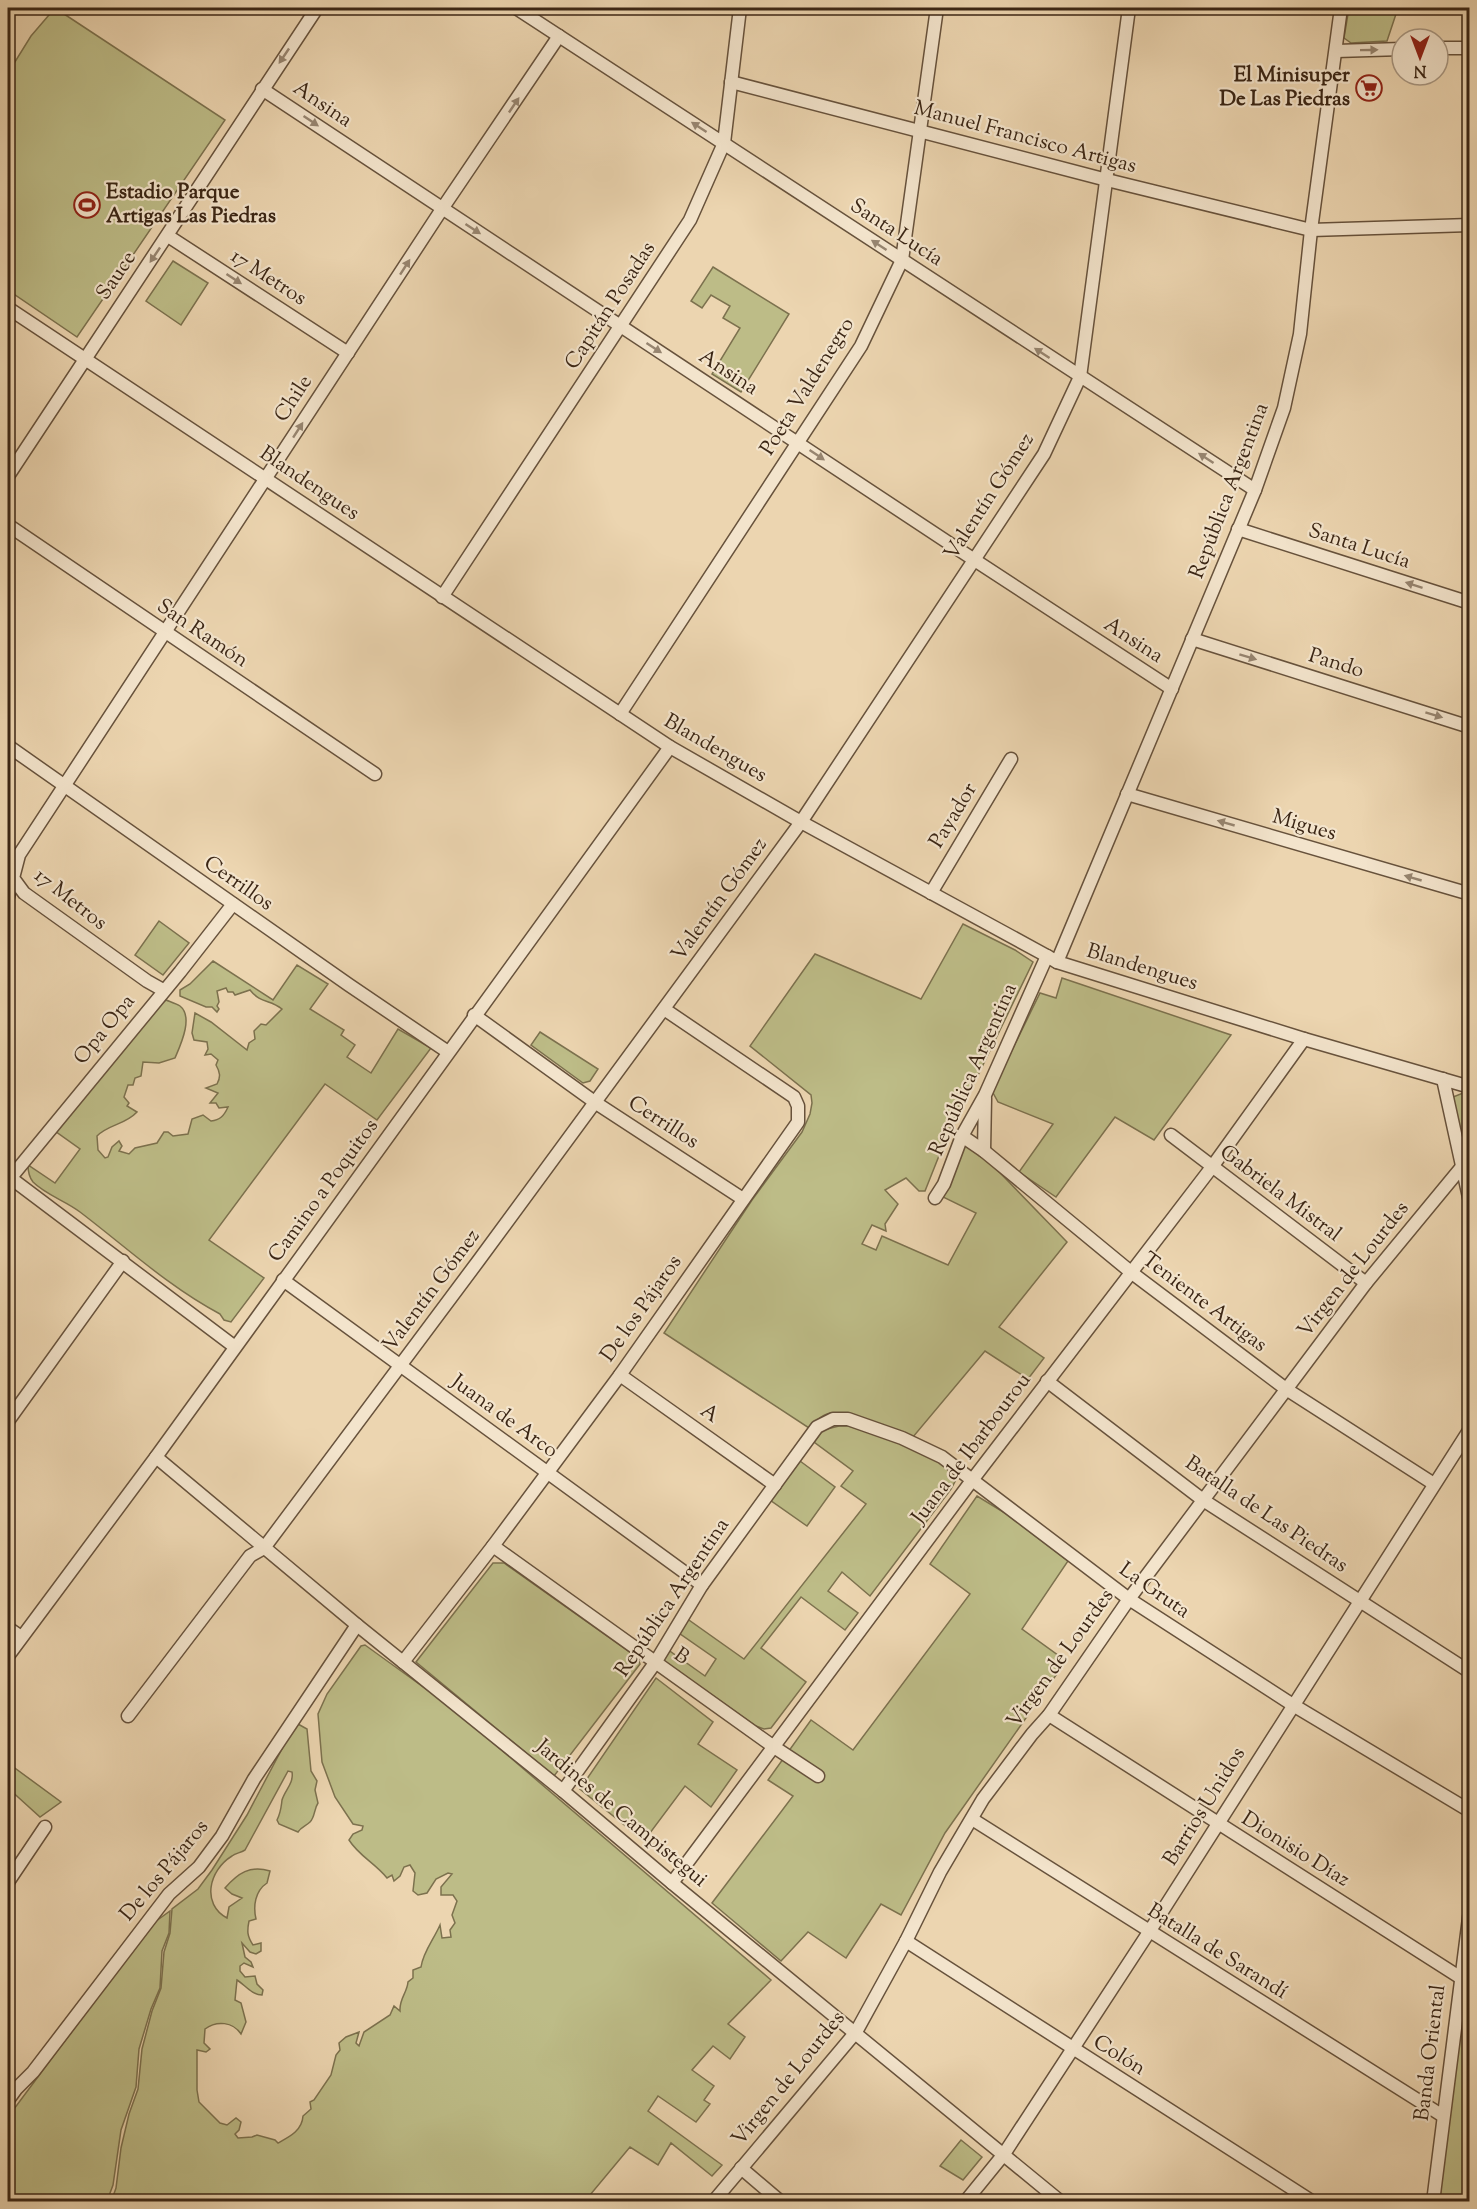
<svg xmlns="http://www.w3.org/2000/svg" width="1477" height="2209" viewBox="0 0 1477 2209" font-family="'Sorts Mill Goudy',serif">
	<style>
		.green { fill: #bdbc87; stroke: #7c714e; stroke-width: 1.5 }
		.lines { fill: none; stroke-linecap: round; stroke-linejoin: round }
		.minor-casing { stroke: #67523c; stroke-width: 15 }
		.minor { stroke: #f3e4cc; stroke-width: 12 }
		.oneway { fill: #978570 }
		.labels { text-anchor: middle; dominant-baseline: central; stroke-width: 4.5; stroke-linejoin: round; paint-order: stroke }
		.poi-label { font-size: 21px; font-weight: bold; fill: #3b2615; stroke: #f3e4cc; text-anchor: end }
		.street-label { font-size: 21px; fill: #3b2615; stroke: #f3e4cc }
	</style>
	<rect width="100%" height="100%" fill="#ecd5b0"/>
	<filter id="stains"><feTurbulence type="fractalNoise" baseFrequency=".00333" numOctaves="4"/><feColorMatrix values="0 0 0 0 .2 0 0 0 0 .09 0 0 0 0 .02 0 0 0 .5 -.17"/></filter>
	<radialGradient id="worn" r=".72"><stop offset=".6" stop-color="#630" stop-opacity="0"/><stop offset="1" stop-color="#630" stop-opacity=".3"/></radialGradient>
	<g class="green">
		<polygon points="55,8 225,120 77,337 8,290 8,73 31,36"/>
		<polygon points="1349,8 1398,8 1387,41 1351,43 1344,38"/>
		<polygon points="173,261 208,283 181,325 146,301"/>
		<polygon points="713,267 789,314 741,392 712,374 740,328 723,318 730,306 711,295 702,308 691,301"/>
		<polygon points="159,921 189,943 163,975 135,955"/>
		<path d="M963,924L1015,950L1033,962L966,1100L960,1103L925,1191H919L906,1178L885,1190L898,1204L885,1224L886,1231L872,1225L862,1244L876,1250L882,1236L948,1265L976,1213L943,1197L965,1144L977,1149L1067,1242L999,1327L1044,1358L1028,1379L985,1351L913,1437C895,1431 844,1408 827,1414C820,1416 814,1423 809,1428L664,1333L752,1200L802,1132L810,1114L812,1103L811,1095L750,1046L815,954L921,999Z"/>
		<path d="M213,961L273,1000L297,965L328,984L310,1009L344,1030L341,1035L355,1045L347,1057L371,1073L398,1029L431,1048L377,1120L325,1084L209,1240L264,1278L231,1322L224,1320L220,1314C169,1287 126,1247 80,1212C66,1201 46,1195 33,1182C29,1177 28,1171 28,1165L55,1183L80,1149L55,1131L161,1003L166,1000C171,1002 177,1004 180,1006C194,1017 180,1046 175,1058L159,1063L143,1062L141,1076L135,1078L133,1085H128L124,1097L129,1103L127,1106L137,1112C125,1125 109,1124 97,1136L98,1150L105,1158L108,1157L112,1147L119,1141L122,1146L119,1151L129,1154L135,1148L157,1143L164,1132H168L173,1136L188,1134L192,1119L203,1115L211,1121C220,1120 224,1116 228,1107L219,1108L216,1103H210L218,1093L206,1088L217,1084C221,1077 220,1072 216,1065L218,1060L211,1054L205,1055L208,1049L207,1042L194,1040L192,1033L195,1013L211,1022L247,1050L249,1043L255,1039L254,1031L261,1024L266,1025L282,1009C270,999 261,1004 250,990L235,995L233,992H228L226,988L217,991L219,1002L217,1006L219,1009L217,1012L212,1007H206L180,996V990L190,984Z"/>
		<polygon points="1062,978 1231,1035 1154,1140 1115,1117 1056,1197 1019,1172 1053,1124 998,1102 992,1091 1040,993 1056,998"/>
		<polygon points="540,1032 598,1069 590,1081 583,1083 531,1045"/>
		<polygon points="1463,1093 1469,1095 1469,1149 1462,1148 1453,1103 1453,1097"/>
		<polygon points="839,1426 849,1426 902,1442 957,1472 958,1476 951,1489 870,1596 842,1572 828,1591 858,1613 845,1630 801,1597 761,1648 806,1682 771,1728 764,1729 756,1726 664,1661 664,1647 705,1676 716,1659 676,1631 686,1618 744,1659 866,1504 841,1486 853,1471 814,1442 823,1430"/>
		<polygon points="800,1461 835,1487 807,1526 770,1500"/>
		<polygon points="977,1496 1005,1513 1068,1561 1022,1629 1066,1661 945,1833 901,1915 881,1904 846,1958 808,1932 781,1961 712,1903 793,1796 768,1780 811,1720 853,1750 970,1594 930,1564"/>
		<polygon points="493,1563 504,1563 638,1658 640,1664 554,1776 416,1662"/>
		<path d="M365,1645L451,1707L771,1980L728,2024L745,2037L730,2059L713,2046L692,2070L714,2086L704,2100L710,2104L696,2122L658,2096L648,2111L722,2165L712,2176L671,2143L658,2165L630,2147L585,2201L111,2202L116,2188L121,2148L129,2114L138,2089L142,2049L152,2011L161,1988L164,1952L170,1933L172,1909L198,1889L212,1870L247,1815L293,1728L298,1724L307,1729L311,1771L317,1781L315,1790L318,1803C314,1809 315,1817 310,1822C306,1826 301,1827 298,1832L279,1824L277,1820C281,1812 281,1808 282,1800C285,1790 294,1783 292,1772L288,1771L245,1850C240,1853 236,1853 232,1856C209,1870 201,1904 227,1918L229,1907L242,1898L232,1894L225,1888C238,1873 250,1865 270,1871L267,1883C255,1891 253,1906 256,1919L249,1921C247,1931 247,1936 253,1945L261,1943V1951L256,1954L250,1952L242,1943L245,1957L251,1962L253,1967L244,1963L240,1966V1971L245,1977L255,1976L257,1984L263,1990L262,1995C252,1995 245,1985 237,1980L235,2000L241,2003L246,2022L241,2034C233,2022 217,2020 205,2029L204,2043L210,2049L206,2052L197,2050V2090L199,2102L220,2123L227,2125L236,2118L241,2122L239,2130L235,2134L238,2138L252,2137L257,2135L275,2140L278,2143C289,2137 302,2131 303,2116L311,2109L310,2102L314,2100L331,2075L336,2055L340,2050L339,2043L346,2037L359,2032L356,2043L359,2046L364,2032L390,2015L394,2006L400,2011C399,1999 407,1993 408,1982L413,1978V1970L421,1967C423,1952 434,1939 440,1925L442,1938L451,1937L450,1930L455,1923L452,1915L457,1901L453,1895H441V1887L452,1874L448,1873L436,1879L427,1893L418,1895L413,1891L415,1873L410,1865L404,1867L400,1876L394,1881L392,1875L387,1878C375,1863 359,1856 349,1840L353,1834L362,1830L363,1826L353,1824L335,1797L322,1762L318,1714L327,1694L361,1646Z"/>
		<polygon points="656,1678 713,1722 698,1744 737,1770 711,1807 685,1786 644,1841 580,1789"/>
		<polygon points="8,1763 61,1802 40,1817 8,1788"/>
		<polygon points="170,1911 169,1933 162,1951 160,1988 151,2009 139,2049 136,2087 121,2130 113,2185 107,2201 8,2202 8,2117 152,1924"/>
		<polygon points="1469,1962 1469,2201 1440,2202 1447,2110"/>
		<polygon points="961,2140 982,2157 963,2180 940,2166"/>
	</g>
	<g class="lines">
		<g class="minor-casing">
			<g id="minor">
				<polyline points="516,8 1255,490"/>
				<polyline points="1438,48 1470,48"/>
				<polyline points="1336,51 1402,49"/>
				<polyline points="731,82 1107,180 1311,230 1470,225"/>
				<polyline points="262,89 973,559 1172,689"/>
				<polyline points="168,236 348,353"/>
				<polyline points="8,308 670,747 801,822 1047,956 1057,962 1304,1039 1470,1087"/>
				<polyline points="8,476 317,8"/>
				<polyline points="8,525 375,774"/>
				<polyline points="1238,529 1470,603"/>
				<polyline points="442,597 690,220 724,143 740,8"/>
				<polyline points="1192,639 1470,727"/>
				<polyline points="620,714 861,346 902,260 937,8"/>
				<polyline points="8,746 349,985 448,1052"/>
				<polyline points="1127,794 1470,894"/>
				<polyline points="931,893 1011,759"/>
				<polyline points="8,897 13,878"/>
				<polyline points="1057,962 1255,490 1284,408 1300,334 1311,230 1341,8"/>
				<polyline points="163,990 147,981 24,893 13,878 19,855 442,209 559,36"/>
				<polyline points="474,1015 596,1103 743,1199"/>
				<polyline points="1443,1079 1470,1202"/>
				<polyline points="1171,1135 1366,1283"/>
				<polyline points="962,1136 984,1151 1132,1273 1286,1389 1434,1484"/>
				<polyline points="984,1151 985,1098"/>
				<polyline points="8,1176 235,1347"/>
				<polyline points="8,1181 180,972 233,904"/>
				<polyline points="935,1198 944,1184 962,1136 985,1095 1047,956"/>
				<polyline points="283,1280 702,1585"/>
				<polyline points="620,1375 775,1485"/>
				<polyline points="1047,1381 1203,1500 1470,1672"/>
				<polyline points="8,1421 123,1261"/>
				<polyline points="156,1457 357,1625 563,1791 672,1883 1061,2202"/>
				<polyline points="493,1546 774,1747 818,1776"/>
				<polyline points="8,1628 21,1637"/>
				<polyline points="8,1656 156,1457 670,747"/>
				<polyline points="403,1662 493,1546 620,1375 798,1122 798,1106 794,1097 664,1009"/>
				<polyline points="1049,1715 1461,1978"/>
				<polyline points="128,1716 250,1556 264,1548 479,1260 801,822 1044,454 1080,377 1129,8"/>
				<polyline points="563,1791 655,1663 702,1585 817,1427 833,1419 848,1419 902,1438 942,1457 1129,1599 1293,1705 1470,1811"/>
				<polyline points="972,1819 1443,2116"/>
				<polyline points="8,1882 45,1827"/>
				<polyline points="672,1883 973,1479 1212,1167 1304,1039"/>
				<polyline points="906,1941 1313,2202"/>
				<polyline points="8,2100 16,2089 33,2072 169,1894 199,1867 222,1836 254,1779 357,1625"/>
				<polyline points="741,2168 781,2202"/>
				<polyline points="713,2202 856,2032 906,1941 940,1872 983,1799 1032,1734 1049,1715 1129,1599 1366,1283 1470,1157"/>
				<polyline points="965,2202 1004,2154 1149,1932 1470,1429"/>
				<polyline points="1433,2202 1470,1910"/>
			</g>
		</g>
		<use href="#minor" class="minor"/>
	</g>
	<defs><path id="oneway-solid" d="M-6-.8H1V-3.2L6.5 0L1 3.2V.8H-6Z" transform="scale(1.5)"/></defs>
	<g class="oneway">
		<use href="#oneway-solid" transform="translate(1369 50) rotate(-1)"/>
		<use href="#oneway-solid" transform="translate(284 56) rotate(124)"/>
		<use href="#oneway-solid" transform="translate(514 105) rotate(-56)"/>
		<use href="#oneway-solid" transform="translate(311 121) rotate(34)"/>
		<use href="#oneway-solid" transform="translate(699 127) rotate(-147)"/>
		<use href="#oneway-solid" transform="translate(473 229) rotate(33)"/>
		<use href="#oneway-solid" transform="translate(879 245) rotate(-147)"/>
		<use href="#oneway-solid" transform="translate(155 255) rotate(124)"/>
		<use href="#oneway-solid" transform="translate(405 267) rotate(-57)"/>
		<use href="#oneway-solid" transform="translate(234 279) rotate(33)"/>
		<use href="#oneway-solid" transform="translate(654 348) rotate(33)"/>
		<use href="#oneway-solid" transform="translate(1042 353) rotate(-147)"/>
		<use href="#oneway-solid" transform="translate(298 430) rotate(-57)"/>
		<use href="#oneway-solid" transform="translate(817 455) rotate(34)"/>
		<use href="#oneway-solid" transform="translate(1206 458) rotate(-147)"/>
		<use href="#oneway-solid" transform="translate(1414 585) rotate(-162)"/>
		<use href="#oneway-solid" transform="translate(1248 657) rotate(17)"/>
		<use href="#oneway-solid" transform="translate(1434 715) rotate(17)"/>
		<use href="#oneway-solid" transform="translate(1226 823) rotate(-164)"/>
		<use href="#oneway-solid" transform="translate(1413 878) rotate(-164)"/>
	</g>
	<defs>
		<g id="supermarket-ring" transform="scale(1.35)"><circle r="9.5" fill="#f3e4cc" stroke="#8f2418" stroke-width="1.5"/><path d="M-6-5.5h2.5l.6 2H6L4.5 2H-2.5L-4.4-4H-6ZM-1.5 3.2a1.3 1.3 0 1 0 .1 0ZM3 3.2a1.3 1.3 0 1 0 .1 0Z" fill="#8f2418"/></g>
		<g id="stadium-ring" transform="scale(1.35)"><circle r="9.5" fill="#f3e4cc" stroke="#8f2418" stroke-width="1.5"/><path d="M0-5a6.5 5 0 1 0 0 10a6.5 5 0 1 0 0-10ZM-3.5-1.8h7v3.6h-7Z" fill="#8f2418"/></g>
	</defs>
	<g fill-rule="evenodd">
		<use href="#supermarket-ring" x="1369" y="88"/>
		<use href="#stadium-ring" x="87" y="205"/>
	</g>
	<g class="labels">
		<g class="poi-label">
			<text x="1350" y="76">El Minisuper<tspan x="1350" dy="24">De Las Piedras</tspan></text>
			<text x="106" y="193" text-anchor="start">Estadio Parque<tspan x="106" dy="24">Artigas Las Piedras</tspan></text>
		</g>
		<g class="street-label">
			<text transform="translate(322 105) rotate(34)">Ansina</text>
			<text transform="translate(1025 138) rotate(15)">Manuel Francisco Artigas</text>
			<text transform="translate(896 233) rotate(33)">Santa Lucía</text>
			<text transform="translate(117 276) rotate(-56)">Sauce</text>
			<text transform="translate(268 278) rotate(33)">17 Metros</text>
			<text transform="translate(611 306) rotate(-57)">Capitán Posadas</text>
			<text transform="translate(728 373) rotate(33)">Ansina</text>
			<text transform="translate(808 387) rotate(-58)">Poeta Valdenegro</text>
			<text transform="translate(294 399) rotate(-57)">Chile</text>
			<text transform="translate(309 484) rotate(34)">Blandengues</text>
			<text transform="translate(1230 491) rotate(-69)">República Argentina</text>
			<text transform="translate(990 497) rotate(-57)">Valentín Gómez</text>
			<text transform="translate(1359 547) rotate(18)">Santa Lucía</text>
			<text transform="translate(202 634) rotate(34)">San Ramón</text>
			<text transform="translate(1133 641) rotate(33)">Ansina</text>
			<text transform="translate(1336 664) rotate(17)">Pando</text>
			<text transform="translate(715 749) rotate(30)">Blandengues</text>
			<text transform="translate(954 816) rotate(-59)">Payador</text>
			<text transform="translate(1304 826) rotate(16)">Migues</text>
			<text transform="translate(238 884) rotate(35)">Cerrillos</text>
			<text transform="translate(70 900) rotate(38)">17 Metros</text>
			<text transform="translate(720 900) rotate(-54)">Valentín Gómez</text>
			<text transform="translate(1142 968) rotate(17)">Blandengues</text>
			<text transform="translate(105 1030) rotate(-51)">Opa Opa</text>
			<text transform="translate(974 1070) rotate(-66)">República Argentina</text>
			<text transform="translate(663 1123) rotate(33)">Cerrillos</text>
			<text transform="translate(324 1191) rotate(-54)">Camino a Poquitos</text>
			<text transform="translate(1280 1194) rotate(37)">Gabriela Mistral</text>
			<text transform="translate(1354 1270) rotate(-52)">Virgen de Lourdes</text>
			<text transform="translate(432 1291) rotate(-53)">Valentín Gómez</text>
			<text transform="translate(1204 1303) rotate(37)">Teniente Artigas</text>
			<text transform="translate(642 1309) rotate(-55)">De los Pájaros</text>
			<text transform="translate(709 1414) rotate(35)">A</text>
			<text transform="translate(504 1417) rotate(36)">Juana de Arco</text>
			<text transform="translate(972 1449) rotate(-53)">Juana de Ibarbourou</text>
			<text transform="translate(1266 1515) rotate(34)">Batalla de Las Piedras</text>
			<text transform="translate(1154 1591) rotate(35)">La Gruta</text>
			<text transform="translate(673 1598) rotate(-56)">República Argentina</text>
			<text transform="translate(681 1657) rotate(35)">B</text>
			<text transform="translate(1061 1659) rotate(-54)">Virgen de Lourdes</text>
			<text transform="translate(1205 1807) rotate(-58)">Barrios Unidos</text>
			<text transform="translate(621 1814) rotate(40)">Jardines de Campistegui</text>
			<text transform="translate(1295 1850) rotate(32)">Dionisio Díaz</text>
			<text transform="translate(165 1871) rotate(-50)">De los Pájaros</text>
			<text transform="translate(1217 1952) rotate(32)">Batalla de Sarandí</text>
			<text transform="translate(1431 2053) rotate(-83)">Banda Oriental</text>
			<text transform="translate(1119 2056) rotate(32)">Colón</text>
			<text transform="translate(789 2079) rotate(-51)">Virgen de Lourdes</text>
		</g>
	</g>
	<rect width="1477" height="2209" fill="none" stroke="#ecd5b0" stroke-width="30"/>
	<rect x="9" y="9" width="1459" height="2191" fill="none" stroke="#3b2615" stroke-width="3"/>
	<rect x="15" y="15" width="1447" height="2179" fill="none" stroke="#3b2615" stroke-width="1.5"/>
	<g transform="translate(1420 57) rotate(180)"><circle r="28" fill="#f3e4cc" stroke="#a99883" stroke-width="1.5"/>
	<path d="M0-4.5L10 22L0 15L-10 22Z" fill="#8f2418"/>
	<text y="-9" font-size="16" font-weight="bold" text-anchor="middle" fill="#3b2615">N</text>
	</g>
	<rect width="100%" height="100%" filter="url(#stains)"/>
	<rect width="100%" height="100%" fill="url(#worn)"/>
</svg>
